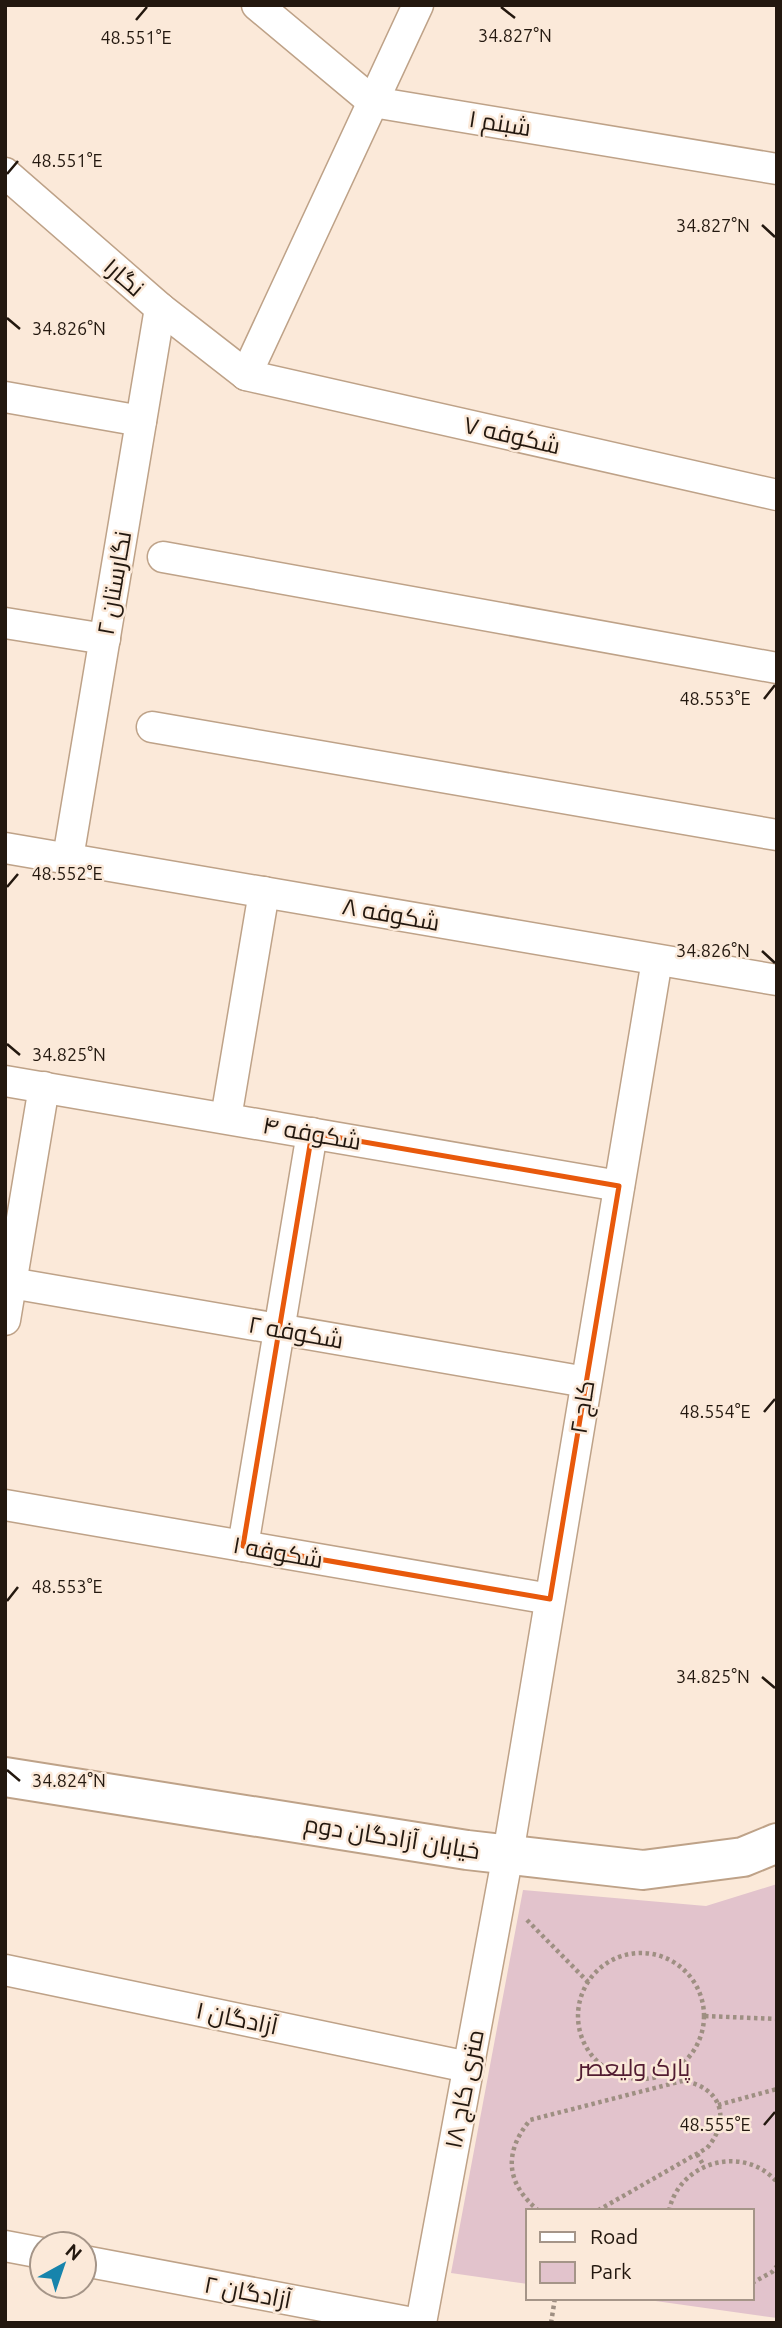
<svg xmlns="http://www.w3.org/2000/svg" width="782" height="2328" viewBox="0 0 782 2328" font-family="Ubuntu,Cairo,sans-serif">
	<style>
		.green { fill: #e2c3cc }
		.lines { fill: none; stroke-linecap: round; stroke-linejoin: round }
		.street-casing { stroke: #bea288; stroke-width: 33 }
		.secondary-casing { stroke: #bea288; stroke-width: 42 }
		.path { stroke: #9e8f82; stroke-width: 4.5; stroke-dasharray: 3.5 3.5; stroke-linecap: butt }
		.street { stroke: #fff; stroke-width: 30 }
		.secondary { stroke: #fff; stroke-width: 38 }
		.marked { fill: none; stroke: #e8590c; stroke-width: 5; stroke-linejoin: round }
		.ticks { fill: none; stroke: #23180f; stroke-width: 2.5 }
		.labels { text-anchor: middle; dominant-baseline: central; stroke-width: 5; stroke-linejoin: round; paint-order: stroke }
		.street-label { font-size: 24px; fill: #23180f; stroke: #fbe9d9 }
		.park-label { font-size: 24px; fill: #521b31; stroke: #fbe9d9 }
		.ticks-label { font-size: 18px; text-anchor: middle; fill: #23180f; stroke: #fbe9d9; stroke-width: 5; stroke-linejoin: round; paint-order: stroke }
	</style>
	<rect width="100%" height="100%" fill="#fbe9d9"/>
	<polygon class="green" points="777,1884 777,2318 634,2298 752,2298 752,2211 528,2211 528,2284 451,2273 523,1890 706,1906"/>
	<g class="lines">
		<g class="street-casing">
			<g id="street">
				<polyline points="257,5 373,102 777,169"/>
				<polyline points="5,173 160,308 246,375 777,495"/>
				<polyline points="246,375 418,5"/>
				<polyline points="5,397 141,421"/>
				<polyline points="163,557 777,668"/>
				<polyline points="5,623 105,639"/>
				<polyline points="152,727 777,835"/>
				<polyline points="5,848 777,980"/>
				<polyline points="68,858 160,308"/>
				<polyline points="5,1081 619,1186"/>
				<polyline points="226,1118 264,892"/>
				<polyline points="5,1282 586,1382"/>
				<polyline points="5,1320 44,1087"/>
				<polyline points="5,1505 550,1599"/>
				<polyline points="243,1546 312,1133"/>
				<polyline points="5,1970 468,2067"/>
				<polyline points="5,2246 42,2253"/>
				<polyline points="84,2261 413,2323"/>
				<polyline points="421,2323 508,1854 657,960"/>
			</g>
		</g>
		<g class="secondary-casing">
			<polyline id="secondary" points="5,1777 467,1850 643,1870 743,1857 777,1843"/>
		</g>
		<g class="path">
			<polyline points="527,1920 588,1982"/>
			<circle cx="641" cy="2016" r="63"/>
			<polyline points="705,2016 777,2019"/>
			<polyline points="718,2105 777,2089"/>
			<polyline points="697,2154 704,2166"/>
			<path d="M539,2211C506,2184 503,2153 530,2120L682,2081C721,2086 732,2119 707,2148L597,2211"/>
			<path d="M669,2211C679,2161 744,2144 777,2182"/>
			<polyline points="752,2283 772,2272 777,2266"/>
			<polyline points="551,2323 555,2298"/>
		</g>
		<use href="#street" class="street"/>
		<use href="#secondary" class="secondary"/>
	</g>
	<path class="marked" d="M312,1133L619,1186L550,1599L243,1546Z"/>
	<path class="ticks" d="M501,7L515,18M136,20L147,7M7,174L18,161M762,225L775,237M7,318L20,329M764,699L775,685M7,887L18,874M762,951L775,963M7,1044L20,1055M764,1412L775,1399M7,1601L18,1587M762,1677L775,1688M7,1770L20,1781M764,2125L775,2112"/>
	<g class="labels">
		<g class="street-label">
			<text transform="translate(500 123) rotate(9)">شبنم ۱</text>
			<text transform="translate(124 277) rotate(41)">نگار۱</text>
			<text transform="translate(512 435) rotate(13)">شکوفه ۷</text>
			<text transform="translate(114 583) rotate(-80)">نگارستان ۲</text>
			<text transform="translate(391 914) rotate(10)">شکوفه ۸</text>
			<text transform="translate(312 1133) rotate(10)">شکوفه ۴</text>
			<text transform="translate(296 1332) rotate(10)">شکوفه ۲</text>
			<text transform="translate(582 1407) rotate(-81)">کاج ۲</text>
			<text transform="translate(278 1552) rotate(10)">شکوفه ۱</text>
			<text transform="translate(392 1837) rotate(9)">خیابان آزادگان دوم</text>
			<text transform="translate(237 2018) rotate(12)">آزادگان ۱</text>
			<text transform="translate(464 2089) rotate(-79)">۱۸ متری کاج</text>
			<text transform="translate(248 2292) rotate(11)">آزادگان ۲</text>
		</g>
		<g class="park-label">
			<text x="634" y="2067">پارک ولیعصر</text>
		</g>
	</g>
	<g class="ticks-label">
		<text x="515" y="42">34.827°N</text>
		<text x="136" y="44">48.551°E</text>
		<text x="67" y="167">48.551°E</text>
		<text x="713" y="232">34.827°N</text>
		<text x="69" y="335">34.826°N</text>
		<text x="715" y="705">48.553°E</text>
		<text x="67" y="880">48.552°E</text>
		<text x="713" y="957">34.826°N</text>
		<text x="69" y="1061">34.825°N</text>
		<text x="715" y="1418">48.554°E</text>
		<text x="67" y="1593">48.553°E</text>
		<text x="713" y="1683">34.825°N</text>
		<text x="69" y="1787">34.824°N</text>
		<text x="715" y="2131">48.555°E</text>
	</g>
	<rect width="782" height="2328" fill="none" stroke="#23180f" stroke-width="14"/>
	<rect x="526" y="2209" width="228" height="91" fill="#fbe9d9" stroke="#a59588" stroke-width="2"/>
	<rect x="540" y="2232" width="35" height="10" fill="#ffffff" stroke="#a59588" stroke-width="2"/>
	<text x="590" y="2244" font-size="21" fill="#23180f">Road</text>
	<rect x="540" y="2262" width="35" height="21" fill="#e2c3cc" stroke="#a59588" stroke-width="2"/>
	<text x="590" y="2279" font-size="21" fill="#23180f">Park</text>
	<g transform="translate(63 2265) rotate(40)"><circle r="33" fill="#fbe9d9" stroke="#a59588" stroke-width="2"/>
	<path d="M0-5L12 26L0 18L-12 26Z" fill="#1784ac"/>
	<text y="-10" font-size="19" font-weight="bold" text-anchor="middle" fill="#23180f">N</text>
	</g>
</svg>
